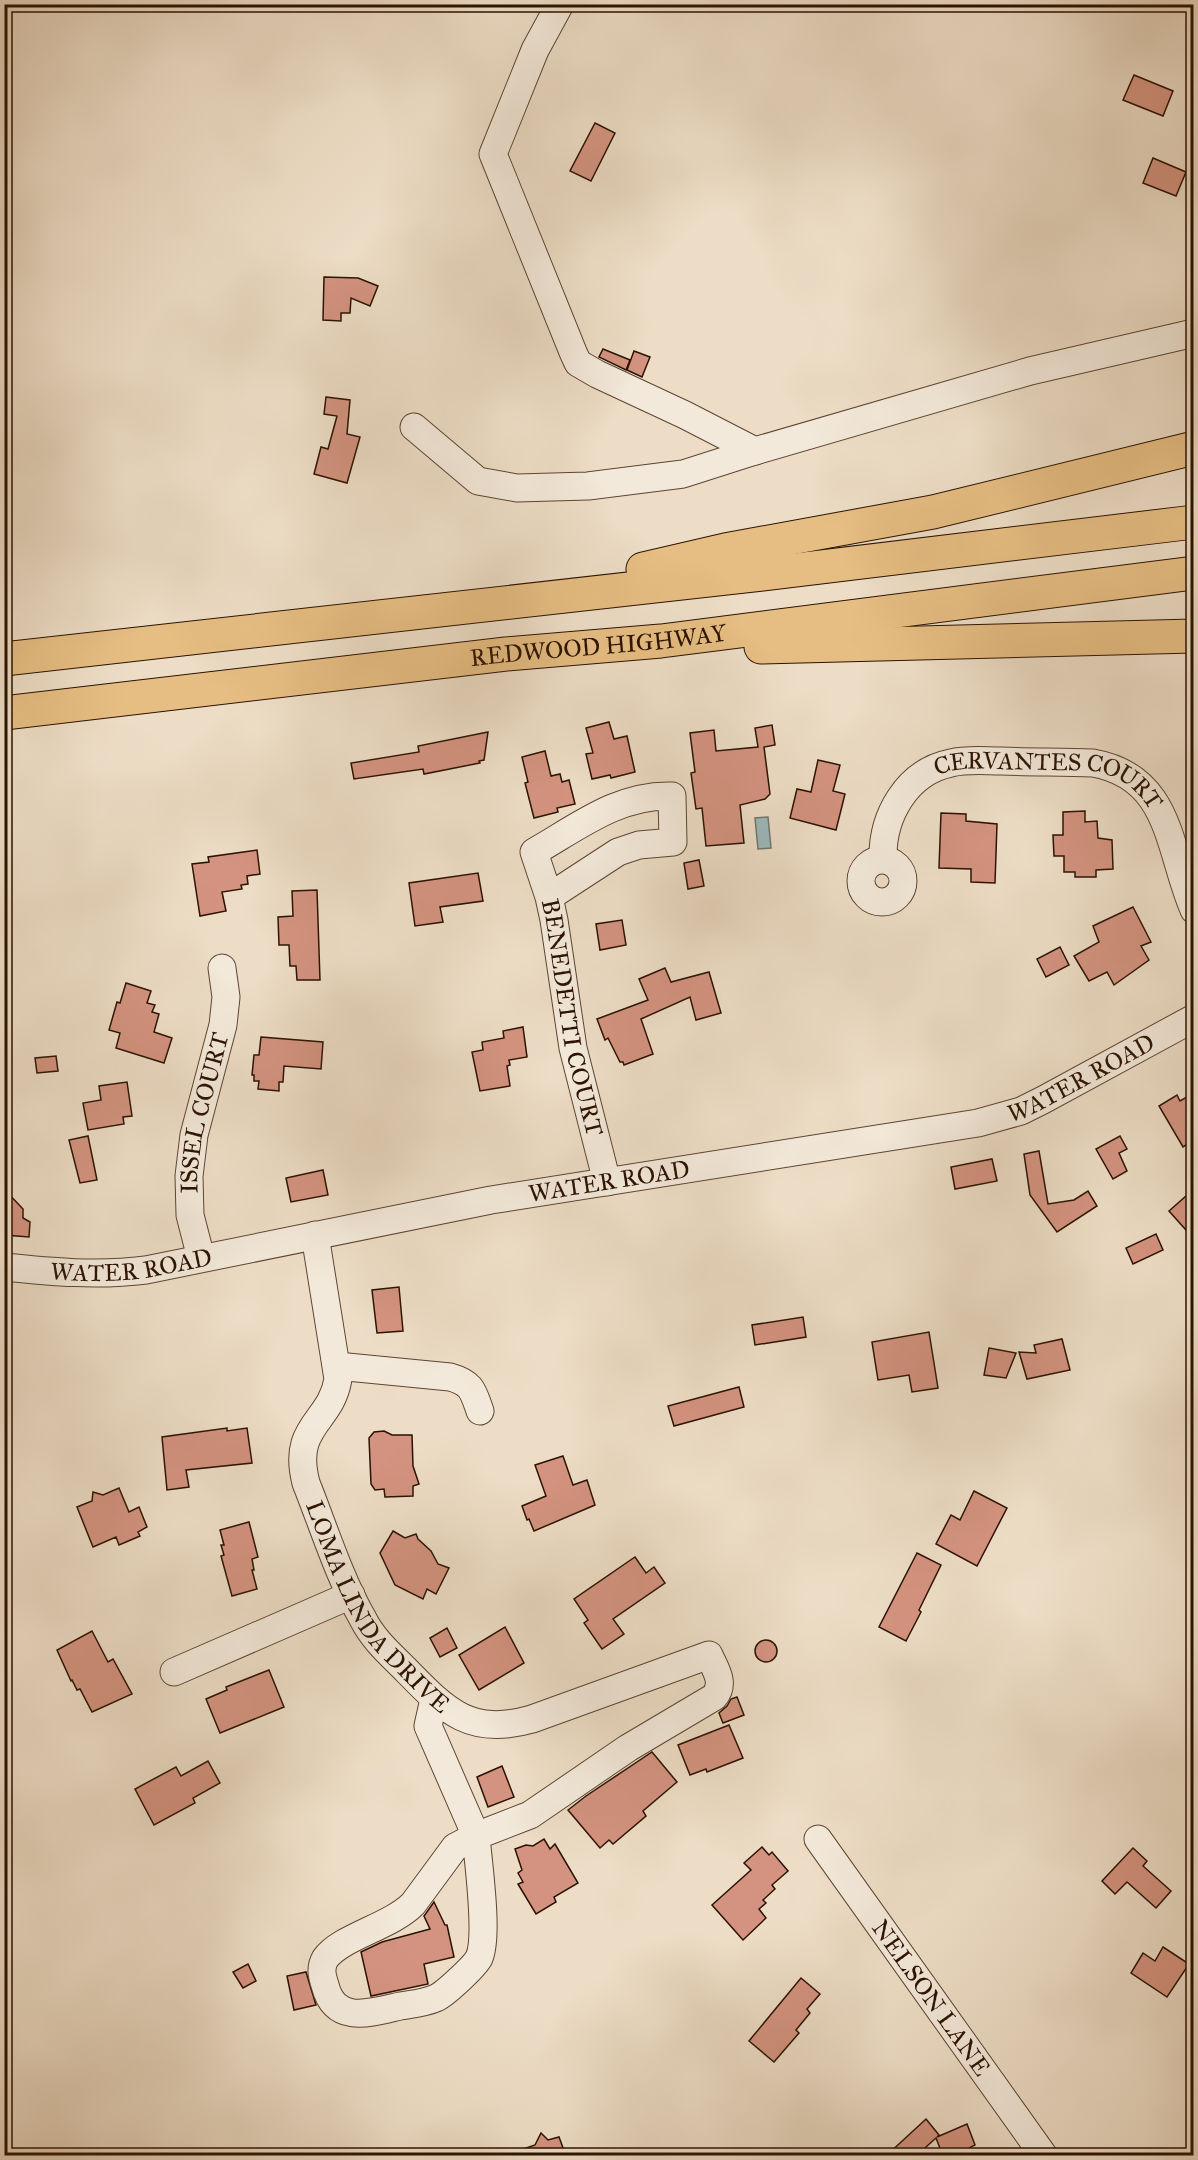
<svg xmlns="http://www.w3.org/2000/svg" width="1198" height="2160" viewBox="0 0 1198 2160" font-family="'IM FELL Great Primer',serif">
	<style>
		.water { fill: #9bbabc; stroke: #6e7771; stroke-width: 1.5 }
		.building { fill: #d49380; stroke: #2b1200; stroke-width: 1.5 }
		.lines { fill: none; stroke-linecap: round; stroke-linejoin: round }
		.minor-casing { stroke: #5c4532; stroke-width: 29 }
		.highway-casing { stroke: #2b1200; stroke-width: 35 }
		.minor { stroke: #f3e9da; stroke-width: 27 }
		.highway { stroke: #e6be83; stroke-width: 33 }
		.labels { text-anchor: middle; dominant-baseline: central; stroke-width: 4.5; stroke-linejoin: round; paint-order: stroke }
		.street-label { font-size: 24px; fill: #2b1200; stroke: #f3e9da }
	</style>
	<rect width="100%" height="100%" fill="#edddc6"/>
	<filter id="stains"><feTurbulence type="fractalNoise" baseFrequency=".00333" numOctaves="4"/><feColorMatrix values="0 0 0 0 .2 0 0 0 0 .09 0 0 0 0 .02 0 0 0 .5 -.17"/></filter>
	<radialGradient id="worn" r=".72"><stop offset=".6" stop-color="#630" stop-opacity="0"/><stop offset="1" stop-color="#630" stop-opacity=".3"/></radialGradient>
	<polygon class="water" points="768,817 771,848 758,849 755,818"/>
	<g class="building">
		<polygon points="1134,75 1173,91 1163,116 1123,100"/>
		<polygon points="595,123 615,133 591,181 570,171"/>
		<polygon points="1153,158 1186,172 1176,196 1143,183"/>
		<polygon points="324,277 358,278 378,286 370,306 351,298 350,313 341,313 341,321 323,320"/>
		<polygon points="603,349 630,360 626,370 599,357"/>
		<polygon points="634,351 650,357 642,377 627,370"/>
		<polygon points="326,397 350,400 347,434 360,437 347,483 314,474 321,447 328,449 337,416 324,414"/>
		<polygon points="609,722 614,739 627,736 635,772 611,778 610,775 592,779 586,754 593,753 586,728"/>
		<polygon points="772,725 775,745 764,747 770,794 765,799 740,805 744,843 706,846 702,808 696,809 691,773 695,772 690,733 714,730 716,751 758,747 755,728"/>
		<polygon points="488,732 484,760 479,761 480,763 424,774 423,769 354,779 351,763 419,752 418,746"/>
		<polygon points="545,751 551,776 560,774 562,782 569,780 575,804 557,808 558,812 534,818 525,783 528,782 522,757"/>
		<polygon points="818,760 840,765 833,791 845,794 836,830 790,818 797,789 811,792"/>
		<polygon points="1085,811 1085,822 1097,821 1098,838 1112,840 1113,869 1096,870 1096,877 1075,877 1075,872 1064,872 1064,856 1054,856 1053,835 1063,835 1063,812"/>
		<polygon points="941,813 966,814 966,821 997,824 995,883 971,882 971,869 939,868"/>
		<polygon points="257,850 260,874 247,876 248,884 241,885 242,889 222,892 226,911 200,916 192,864 209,862 208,857"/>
		<polygon points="699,860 704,886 688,889 684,863"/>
		<polygon points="478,873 483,901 440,907 443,922 415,926 409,883"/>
		<polygon points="317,890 320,980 297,980 296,966 290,966 289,945 279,945 278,917 293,916 292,891"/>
		<polygon points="1133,907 1151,942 1141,946 1149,960 1114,985 1107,972 1089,981 1074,956 1099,942 1093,926"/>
		<polygon points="622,920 626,945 600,950 596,924"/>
		<polygon points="1060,947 1069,965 1046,977 1037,959"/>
		<polygon points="665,968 671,982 709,972 721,1013 696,1020 690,997 641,1019 653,1054 624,1065 623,1062 620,1062 608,1038 605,1040 597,1019 648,1000 639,979"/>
		<polygon points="126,983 151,991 147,1003 155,1005 152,1012 159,1014 154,1032 172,1038 164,1063 116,1048 120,1033 109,1030 117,1002 120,1003"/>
		<polygon points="523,1027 527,1057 509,1060 510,1065 507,1066 510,1086 480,1091 472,1052 483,1050 482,1042 504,1038 503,1031"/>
		<polygon points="261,1037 323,1042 321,1069 284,1066 283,1082 279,1082 279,1091 258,1089 259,1081 254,1081 254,1075 252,1075 254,1055 259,1055"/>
		<polygon points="56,1056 58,1071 37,1073 35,1058"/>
		<polygon points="127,1082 132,1116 123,1117 124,1124 88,1130 83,1103 101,1100 99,1086"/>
		<polygon points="1194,1093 1194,1140 1183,1147 1159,1106 1177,1095 1180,1101"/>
		<polygon points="88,1136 97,1180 80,1183 69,1140"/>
		<polygon points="1120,1136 1127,1149 1119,1153 1127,1171 1113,1179 1096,1149"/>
		<polygon points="1039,1151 1048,1204 1074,1200 1088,1191 1097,1206 1057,1232 1030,1195 1024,1154"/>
		<polygon points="992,1159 997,1181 955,1189 951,1167"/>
		<polygon points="323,1170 328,1195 291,1202 286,1178"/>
		<polygon points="4,1189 23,1209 23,1218 30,1222 29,1237 4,1235"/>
		<polygon points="1194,1189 1194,1239 1169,1211"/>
		<polygon points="1156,1234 1163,1250 1133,1264 1126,1248"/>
		<polygon points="399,1287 403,1331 377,1333 372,1290"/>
		<polygon points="803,1317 806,1337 755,1345 752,1325"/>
		<polygon points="929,1332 938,1388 912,1392 909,1375 878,1380 872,1342"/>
		<polygon points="1062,1339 1070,1370 1027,1379 1019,1352 1036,1353 1034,1345"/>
		<polygon points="989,1348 1016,1353 1006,1378 984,1375"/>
		<polygon points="739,1387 744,1407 674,1426 668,1406"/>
		<polygon points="227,1428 227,1431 247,1428 252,1463 186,1470 189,1487 167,1490 162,1437"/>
		<polygon points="384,1431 392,1435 412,1435 413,1466 419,1484 413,1486 413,1496 385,1497 384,1489 375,1490 371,1484 369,1438 374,1432"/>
		<polygon points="563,1456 573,1485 587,1480 595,1505 534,1531 529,1519 527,1520 522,1506 546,1496 535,1465"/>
		<polygon points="119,1488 129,1512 139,1507 147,1527 138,1532 140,1536 119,1545 116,1537 93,1547 77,1507 92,1501 93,1492 103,1495"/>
		<polygon points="974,1491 1007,1508 977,1566 936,1544 951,1515 960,1520"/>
		<polygon points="249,1522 258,1557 252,1559 254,1570 252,1570 257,1589 232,1596 221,1556 224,1555 221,1545 224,1545 220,1530"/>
		<polygon points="393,1531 405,1538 416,1534 418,1539 431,1551 438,1564 449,1568 436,1594 427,1589 423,1599 395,1585 380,1553"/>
		<polygon points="917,1553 941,1565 919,1610 921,1612 906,1641 879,1627"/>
		<polygon points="635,1557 646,1573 654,1567 665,1583 613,1619 624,1634 602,1649 584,1623 588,1620 574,1599"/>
		<polygon points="505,1627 524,1663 479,1690 459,1655"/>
		<polygon points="447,1628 457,1648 440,1657 430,1638"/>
		<polygon points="92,1631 108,1662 113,1659 132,1694 92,1712 80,1689 77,1690 72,1680 71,1681 57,1650"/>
		<circle cx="766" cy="1651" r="11"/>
		<polygon points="269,1670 284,1707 220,1733 206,1699 227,1690 226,1687"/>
		<polygon points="737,1697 744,1715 723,1723 719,1713 727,1706 731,1699"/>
		<polygon points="729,1725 743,1758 707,1772 706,1769 690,1775 678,1745"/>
		<polygon points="652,1752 677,1782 643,1811 646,1816 613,1844 609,1840 600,1848 568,1810 586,1796"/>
		<polygon points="208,1761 220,1783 193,1798 195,1803 154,1825 135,1789 176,1767 181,1776"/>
		<polygon points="502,1766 514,1797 488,1807 477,1777"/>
		<polygon points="544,1839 550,1849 555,1844 578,1883 554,1897 556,1902 536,1914 518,1884 523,1882 518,1873 522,1870 515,1849 526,1845 533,1846"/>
		<polygon points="762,1847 769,1855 772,1852 788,1871 772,1885 775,1889 763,1900 766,1903 759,1909 766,1918 743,1940 712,1905 751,1870 744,1863"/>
		<polygon points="1133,1848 1147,1861 1143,1866 1171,1891 1156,1908 1127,1882 1115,1894 1102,1881"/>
		<polygon points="434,1902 445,1925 447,1925 454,1957 424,1964 428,1984 371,1996 361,1952 382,1942 430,1929 424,1916"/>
		<polygon points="1163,1947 1189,1964 1167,1997 1131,1973 1143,1953 1155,1961"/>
		<polygon points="248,1964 256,1981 243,1988 233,1972"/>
		<polygon points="306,1972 316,2005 294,2010 287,1976"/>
		<polygon points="801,1978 820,1994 807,2009 810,2013 796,2030 799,2033 774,2062 749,2041"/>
		<polygon points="926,2119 939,2135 937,2137 967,2124 975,2145 969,2148 972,2156 943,2156 936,2138 916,2156 886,2156"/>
		<polygon points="541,2133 548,2140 559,2137 566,2156 513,2156 512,2153 535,2145"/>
	</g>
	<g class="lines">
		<g class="minor-casing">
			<g id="minor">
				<polyline points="560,4 535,50 493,154 573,352 578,363 597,374 685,415 755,451 1030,371 1194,333"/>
				<polyline points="414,427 478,481 517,488 588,486 683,474 755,451"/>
				<path id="s1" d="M883,859C882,817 906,772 951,763C967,759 985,761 1001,761C1032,762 1062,762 1093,763C1172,777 1168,850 1194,910"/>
				<circle cx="882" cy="881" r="21"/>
				<path id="s2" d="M549,897L618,852L639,845L673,842L672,796C619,794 578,827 534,852L549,897L554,920L573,1048L607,1182"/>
				<path id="s3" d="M315,1235L338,1379C331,1423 291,1425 306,1483C324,1528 339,1577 363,1619C373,1639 389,1653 404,1668C445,1710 469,1737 532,1719L709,1655C715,1669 726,1683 714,1697L628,1748L530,1815L476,1836C478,1862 489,1936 479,1958C474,1967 445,1994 436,1998C425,2003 412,2004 400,2006C370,2013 335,2025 325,1985C322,1976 320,1968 325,1959C340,1937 390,1927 413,1904L455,1847L476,1836L428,1726L434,1699"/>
				<path id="s4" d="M201,1258L190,1215L189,1176L194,1135L223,1025L226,997L222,968"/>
				<path id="s5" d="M4,1267C52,1272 98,1276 146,1270L491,1200L978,1123L1021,1111L1043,1100L1194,1018"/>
				<path d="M337,1366L450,1377C472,1383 473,1391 480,1411"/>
				<polyline points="174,1672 351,1595"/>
				<path id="s6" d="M818,1839L1044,2156"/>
			</g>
		</g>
		<g class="highway-casing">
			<g id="highway">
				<polyline points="643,569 725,550 933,512 1194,448"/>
				<polyline points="761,647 1194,636"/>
				<polyline points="4,659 762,574 1194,522"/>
				<path id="s7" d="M4,713L506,654L661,641L1194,573"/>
			</g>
		</g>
		<use href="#minor" class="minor"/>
		<use href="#highway" class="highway"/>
	</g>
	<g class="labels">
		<g class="street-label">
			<text stroke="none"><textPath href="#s7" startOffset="598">REDWOOD HIGHWAY</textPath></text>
			<text stroke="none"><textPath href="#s1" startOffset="230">CERVANTES COURT</textPath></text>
			<text stroke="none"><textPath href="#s2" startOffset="506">BENEDETTI COURT</textPath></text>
			<text stroke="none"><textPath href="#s5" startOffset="1100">WATER ROAD</textPath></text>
			<text stroke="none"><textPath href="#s4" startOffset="148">ISSEL COURT</textPath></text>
			<text stroke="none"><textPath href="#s5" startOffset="614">WATER ROAD</textPath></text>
			<text stroke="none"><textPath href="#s5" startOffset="128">WATER ROAD</textPath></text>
			<text stroke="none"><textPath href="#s3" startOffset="404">LOMA LINDA DRIVE</textPath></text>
			<text stroke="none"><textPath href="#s6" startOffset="195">NELSON LANE</textPath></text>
		</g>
	</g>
	<rect width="1198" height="2160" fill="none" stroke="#edddc6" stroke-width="24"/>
	<rect x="6" y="6" width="1186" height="2148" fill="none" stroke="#2b1200" stroke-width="3"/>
	<rect x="12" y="12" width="1174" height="2136" fill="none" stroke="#2b1200" stroke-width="1.5"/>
	<rect width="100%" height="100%" filter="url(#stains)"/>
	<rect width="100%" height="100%" fill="url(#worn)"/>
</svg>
